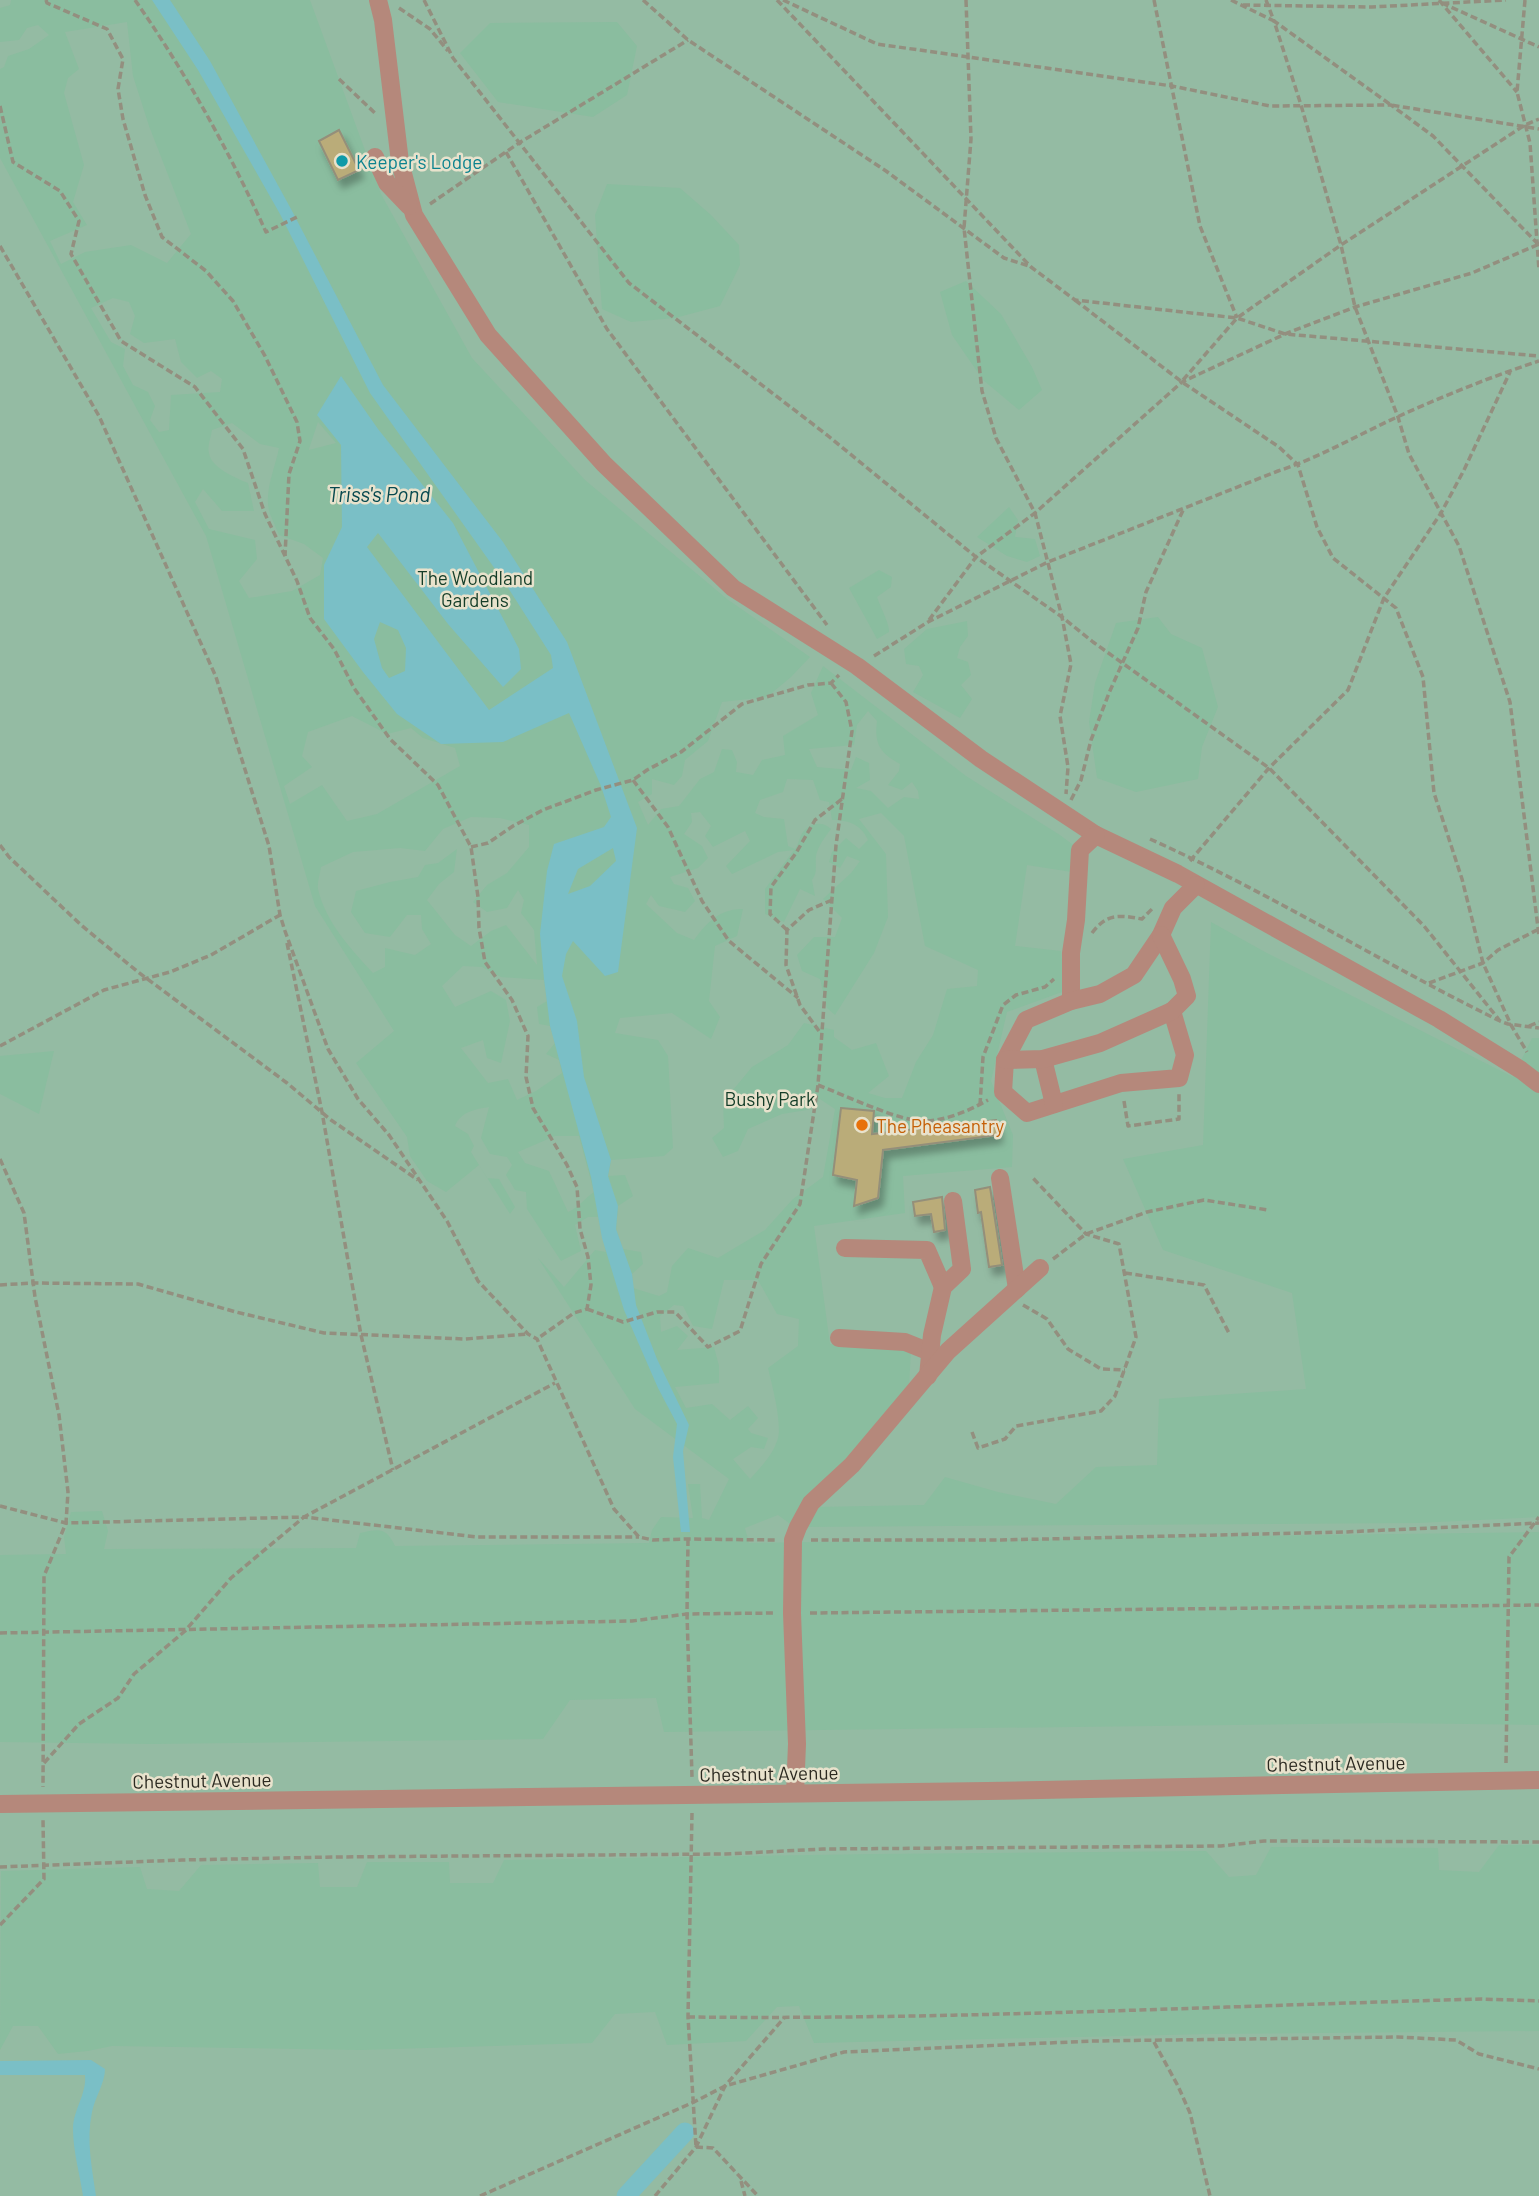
<svg xmlns="http://www.w3.org/2000/svg" width="1539" height="2196" viewBox="0 0 1539 2196" font-family="Barlow,sans-serif">
	<style>
		.green { fill: #94bba3 }
		.forest { fill: #8abd9f; fill-rule: evenodd }
		.water { fill: #7abfc6; fill-rule: evenodd }
		.lines { fill: none; stroke-linecap: round; stroke-linejoin: round }
		.canal { stroke: #7abfc6; stroke-width: 19 }
		.building { fill: #baac79; stroke: #948f7a; stroke-width: 2; filter: url(#shadow) }
		.path { stroke: #938f7f; stroke-width: 3.5; stroke-dasharray: 7 3.5; stroke-linecap: butt }
		.minor { stroke: #b5887b; stroke-width: 18 }
		.culture-dot { fill: #0f9aa8; stroke: #e8e2cc; stroke-width: 2.5 }
		.food-dot { fill: #e8710a; stroke: #e8e2cc; stroke-width: 2.5 }
		.labels { text-anchor: middle; dominant-baseline: central; stroke-width: 5; stroke-linejoin: round; paint-order: stroke }
		.culture-label { font-size: 19px; fill: #0d838f; stroke: #e8e2cc; text-anchor: start }
		.park-label { font-size: 19px; fill: #133d28; stroke: #e8e2cc }
		.food-label { font-size: 19px; fill: #c56008; stroke: #e8e2cc; text-anchor: start }
		.street-label { font-size: 19px; fill: #2c2a21; stroke: #e8e2cc }
		.water-label { font-size: 21px; font-style: italic; fill: #07494f; stroke: #e8e2cc }
	</style>
	<defs>
		<filter id="shadow"><feDropShadow dx="4.5" dy="8" stdDeviation="3.5" flood-color="#0004"/></filter>
	</defs>
	<rect width="100%" height="100%" fill="#e8e2cc"/>
	<rect class="green" x="0" y="0" width="1539" height="2196"/>
	<g class="forest">
		<path d="M11,0H310L381,194L472,358L585,480L727,599L810,657L791,677L767,697L722,702L708,741L685,760L682,776L674,785L652,779V794L638,802L648,825L661,809L679,806L700,779L714,772L722,749L732,750L737,762L736,772L753,775L762,760L785,755L783,736L818,715L811,693L823,666L966,776L1060,835L1080,850L1078,873L1027,865L1015,946L1061,951L1065,991L1007,1012L991,1081L1013,1135L1012,1167L903,1176L905,1213L814,1226L830,1344L911,1351L909,1386L793,1526L778,1515L745,1528L749,1543L1539,1532V1725L1391,1723L664,1732L656,1698L570,1700L543,1739L152,1744L0,1742V1555L66,1554L64,1537L71,1512L102,1511L108,1531L104,1549L356,1548L360,1533C379,1529 386,1527 395,1546L649,1543L652,1530L661,1517L693,1518L688,1484H700L702,1518L709,1520L729,1479L635,1409L538,1258L564,1287L595,1250L606,1252L598,1217H588L575,1225L581,1251L561,1261L527,1209L526,1192L515,1190L506,1175L512,1165L507,1157L490,1154L481,1138L489,1107C476,1109 460,1112 455,1126L468,1134L474,1146L471,1152L487,1178L499,1179L515,1207L510,1214L479,1165L446,1192L427,1181L410,1156L407,1137L356,1063L394,1031L315,906L206,536L0,158V69L4,67L8,56L29,49L49,35L38,25L27,28L19,40L0,42V8L10,5ZM127,22L133,76L149,126L191,234L167,263L131,245L85,252L61,264L50,241L87,225L73,202L84,165L64,93L68,78L79,69L65,32ZM113,298L129,302L135,316L130,334L144,343L175,339L181,362L197,378L211,371L222,379L220,392L171,395L169,430L159,432L150,420L155,406L148,392L133,385L123,366L125,349L111,342L91,308ZM318,422L336,443L309,450V449ZM232,423L260,444L279,448C275,469 263,493 270,514C273,521 276,528 279,535L304,544L323,558L320,575L292,591L249,598L239,581L257,559L255,540L209,529L195,502L203,489L222,511H254L248,483C236,478 211,468 209,453C207,446 211,437 212,430ZM868,711L877,721C874,744 880,753 900,764L899,771L888,785L902,790L912,782L918,791L919,799L904,797L888,808L871,791L856,788L870,780L869,763L856,757L851,770L817,767L809,749L854,745L857,725ZM352,716L387,734L411,728L423,738L455,748L460,766L377,814L347,821L322,785L290,804L284,786L312,767L302,756L308,732ZM787,779L813,780L820,800L829,802L832,820C848,820 861,824 868,840L859,849L846,838L832,852L829,862L840,868L847,856L860,861L851,873L823,899L842,918L835,937H814L797,955L802,971L820,979L827,1008L835,1015L874,953L888,917L886,854L859,819L881,813L904,836L925,946L978,970L977,986L947,989L933,1035L916,1062L902,1098H885L868,1093L889,1076L876,1043L852,1050L834,1037V1030L804,1023L788,1045L752,1067L723,1102L724,1128L712,1138L723,1157L738,1151L748,1129L782,1114L807,1110L820,1099L835,1109L823,1177L793,1199L765,1230L718,1258L688,1248L672,1266L667,1292L659,1296L633,1288L632,1274L643,1264L641,1252L623,1249L616,1229L618,1206L633,1196L625,1175L608,1176L611,1160L664,1156L673,1148L668,1056L658,1040L615,1033L620,1018L672,1013L711,1039L720,1017L709,1001L715,946L737,936L743,909C720,909 707,922 694,940L677,933L646,904L651,895L659,906L685,912L695,901L688,888L674,884L670,877L698,868L708,858L702,846L684,834L692,822L691,813L700,812L711,826L705,836L713,847L745,831L750,841L726,866L732,874L778,852L794,850L765,889V914L784,922L800,889L815,896L812,880C818,872 815,866 816,856C818,846 825,837 831,829C823,821 811,822 803,832C799,837 799,844 795,849L788,846L784,819L764,817L755,813L760,800L783,792ZM471,817L500,818L529,825V847L507,873L487,885L473,902L487,912L507,908L518,890L524,900L521,913L534,930L537,965L506,925L491,931L471,946L455,935L427,900L439,884L454,872L457,849L438,863L425,865L418,877L390,882L356,891L351,912L365,933L390,937L407,915H421L422,929L431,944L415,955L385,948V967L373,973C351,949 326,923 318,889C317,883 320,874 321,867L353,852L400,848L425,851L443,829ZM463,966L482,967L501,977L544,980L547,1001L537,1007L539,1024L550,1026L555,1043L546,1054L559,1060L562,1073L536,1091L517,1100L508,1079L488,1083L461,1048L483,1040L487,1058L501,1063L510,1021L506,1000L491,991L455,1007L442,986ZM555,1136H579L594,1192C585,1198 578,1208 568,1212L549,1171L525,1163L518,1152ZM724,1280H758L777,1314L799,1319L798,1346L768,1368C772,1385 782,1422 778,1438C773,1455 761,1467 750,1479L733,1459L751,1447L764,1449L768,1438L751,1433L748,1429L758,1418L748,1406L730,1420L712,1404L686,1408L675,1387L719,1383V1366L714,1347L677,1350L688,1336L677,1326L661,1332L660,1316L674,1305L683,1306L693,1326L712,1329Z"/>
		<polygon points="617,22 637,46 627,95 593,117 498,102 460,53 490,23"/>
		<polygon points="607,184 680,188 711,215 739,245 740,265 720,306 675,318 631,322 602,309 595,215"/>
		<polygon points="966,281 1001,314 1032,367 1042,390 1019,410 983,380 952,335 940,292"/>
		<polygon points="1009,507 1018,520 1015,537 1035,539 1040,556 1027,562 1007,556 977,537"/>
		<path d="M879,570L892,577L891,587L877,597C880,606 890,625 889,632L877,639L849,588Z"/>
		<polygon points="1158,617 1171,634 1202,648 1218,707 1202,747 1198,779 1136,792 1097,778 1089,722 1095,683 1116,623"/>
		<polygon points="967,621 968,636 960,647 957,658 968,662 971,675 961,685 972,699 960,718 913,692 923,675 919,666 906,664 904,649 927,629"/>
		<polygon points="1211,922 1265,952 1513,1077 1532,1038 1539,1038 1539,1517 1417,1523 801,1527 816,1507 924,1505 945,1477 998,1492 1056,1504 1096,1467 1157,1465 1159,1399 1306,1389 1292,1293 1163,1250 1123,1159 1203,1145"/>
		<polygon points="54,1051 39,1114 0,1094 0,1056"/>
		<polygon points="1499,1845 1539,1845 1539,2031 1209,2034 814,2043 799,2006 777,2007 746,2041 667,2045 655,2012 615,2014 592,2043 361,2050 112,2046 88,2051 58,2054 38,2026 13,2026 0,2050 1,1871 140,1867 147,1889 179,1891 201,1865 318,1863 320,1887 357,1887 367,1862 449,1862 450,1883 493,1883 504,1860 876,1854 1206,1851 1229,1877 1256,1875 1271,1847 1438,1848 1439,1870 1479,1872"/>
	</g>
	<g class="water">
		<path d="M152,0H170L210,61L291,209L383,385L503,542L567,642L637,828L618,972L605,976L573,941L566,954L562,976L577,1021L584,1077L611,1160L608,1176L618,1206L616,1229L632,1274L636,1305L657,1359L689,1425L683,1451L690,1532H681L673,1457L677,1424L658,1388L624,1310L602,1238L591,1177L550,1026L544,979L540,934L547,871L554,844L604,827L611,817L601,786L569,713L503,742L441,744L397,714L363,672L324,619V565L342,527L341,445L317,415L341,376L378,429L453,523L519,649L521,669L503,687L448,624L378,533L367,547L489,710L553,668L551,655L505,583L370,393L280,214L198,70ZM380,622L398,630L406,648L405,671L389,678L382,668L374,639ZM613,848L616,861L590,886L568,894L578,869Z"/>
		<path d="M91,2060L105,2069C105,2083 95,2097 92,2112C86,2140 92,2168 96,2196H83C80,2175 73,2151 73,2129C73,2110 87,2094 85,2075H0V2061Z"/>
	</g>
	<g class="lines">
		<polyline class="canal" points="626,2196 685,2132"/>
	</g>
	<g class="building">
		<polygon points="339,130 359,170 338,180 319,141"/>
		<polygon points="841,1108 874,1111 872,1134 996,1120 998,1135 883,1150 878,1198 854,1206 857,1180 833,1175"/>
		<polygon points="990,1187 1002,1265 989,1267 981,1212 978,1213 975,1190"/>
		<polygon points="942,1197 945,1230 934,1232 931,1214 915,1216 913,1202"/>
	</g>
	<g class="lines">
		<g class="path">
			<polyline points="46,0 47,3 107,29 123,59 118,89 123,119 145,195 162,237 206,271 233,301 265,356 297,422 300,441 289,474 285,556"/>
			<path d="M135,0C186,73 229,151 266,232L299,216"/>
			<polyline points="424,0 453,58 629,283 827,435 976,557 1062,617 1093,642 1269,768 1424,926 1500,1021"/>
			<polyline points="643,0 688,40 886,171 1004,258 1029,266"/>
			<polyline points="777,0 1031,267 1075,300 1237,318 1285,334 1539,356"/>
			<polyline points="783,0 877,44 1172,86 1270,106 1391,105 1433,136 1539,245"/>
			<polyline points="966,0 971,139 964,228 982,391 996,438 1035,513 1062,617 1071,664 1060,716 1068,767 1066,794"/>
			<polyline points="1154,0 1200,226 1237,318"/>
			<polyline points="1231,0 1274,21 1301,105 1341,245 1355,307 1398,417 1409,454 1459,546 1510,702 1539,936"/>
			<polyline points="1266,0 1274,21 1391,105 1539,129"/>
			<polyline points="1439,0 1517,92"/>
			<polyline points="1525,0 1517,92 1530,143 1539,270"/>
			<polyline points="1442,3 1539,47"/>
			<polyline points="1243,5 1372,7 1506,0"/>
			<polyline points="399,8 430,29 448,51"/>
			<polyline points="339,79 376,114"/>
			<polyline points="0,106 13,162 60,191 79,221 71,254 121,341 195,387 243,449 265,514 297,581 310,618 334,649 354,688 390,739 438,785 471,847 478,897 479,928 485,962 512,1000 528,1036 526,1077 533,1108 567,1165 577,1187 580,1229 588,1257 591,1285 587,1309 574,1313 537,1339"/>
			<polyline points="506,152 607,329 827,625"/>
			<polyline points="430,204 519,143 688,40"/>
			<polyline points="0,246 99,416 216,677 269,846 280,915 285,931 328,1049 358,1099 389,1135 447,1221 478,1281 528,1334 537,1339 614,1509 639,1537 653,1540 688,1539 776,1540"/>
			<polyline points="1075,300 1182,382 1279,447 1298,465 1317,527 1333,558 1396,608 1423,677 1434,793 1462,879 1483,963 1511,1025 1527,1052"/>
			<polyline points="1183,380 1237,318 1341,245 1525,125 1539,119"/>
			<polyline points="929,620 976,557 1035,513 1182,382 1285,334 1355,307 1472,273 1537,245"/>
			<path d="M874,656L928,622L1048,562L1278,471C1318,458 1356,436 1395,418C1441,397 1490,377 1539,361"/>
			<polyline points="633,780 668,827 702,901 729,941 798,998"/>
			<polyline points="1071,800 1081,780 1091,740 1109,693 1138,628 1146,592 1184,508"/>
			<path d="M1150,839C1270,893 1382,963 1500,1021L1508,1024L1539,1028"/>
			<polyline points="0,845 9,857 81,925 138,972 287,1083 331,1120 418,1180"/>
			<polyline points="471,847 488,843 513,826 543,810 596,790 633,780 647,770 681,752 742,704 808,685 831,683 839,675"/>
			<polyline points="1190,861 1269,768 1348,690 1384,598 1441,513 1464,470 1510,372"/>
			<polyline points="787,930 770,914 771,887 796,853 815,820 842,799"/>
			<path d="M1092,933C1107,913 1119,915 1142,919L1153,908"/>
			<polyline points="287,943 322,1112 361,1335 393,1470"/>
			<polyline points="1429,983 1483,963 1498,950 1537,930"/>
			<polyline points="1529,1026 1539,1022"/>
			<polyline points="819,1031 800,1005 786,965 787,930 809,910 832,900"/>
			<polyline points="0,1046 104,990 170,972 211,955 280,915"/>
			<path d="M818,1085C842,1094 905,1124 927,1121C950,1119 968,1111 988,1100"/>
			<polyline points="1124,1101 1128,1126 1179,1119 1179,1094"/>
			<polyline points="980,1105 983,1057 1003,1005 1016,995 1045,987 1054,979"/>
			<polyline points="0,1159 24,1213 35,1297 59,1415 68,1492 66,1523 44,1576 43,1787"/>
			<polyline points="1053,1259 1086,1234 1147,1212 1204,1200 1268,1210"/>
			<polyline points="1125,1273 1204,1285 1230,1335"/>
			<polyline points="0,1285 33,1283 138,1284 236,1312 324,1333 465,1339 528,1334"/>
			<polyline points="1023,1305 1047,1319 1068,1349 1101,1369 1125,1370"/>
			<polyline points="587,1309 623,1322 657,1312 675,1312 708,1347 740,1331 761,1264 800,1204 818,1085 836,845 852,731 846,702 831,683"/>
			<polyline points="972,1432 978,1448 1005,1439 1016,1426 1101,1411 1115,1396 1136,1337 1119,1244 1086,1234 1031,1176"/>
			<polyline points="0,1506 66,1523 304,1517 555,1383"/>
			<polyline points="688,1539 687,1614 692,1777"/>
			<polyline points="811,1540 1001,1540 1344,1532 1539,1523"/>
			<polyline points="810,1613 1539,1605"/>
			<polyline points="0,1633 632,1621 687,1614 774,1613"/>
			<polyline points="44,1763 79,1724 118,1698 134,1674 185,1631 231,1578 304,1517 477,1537 639,1537"/>
			<polyline points="1506,1763 1509,1557 1539,1517"/>
			<polyline points="692,1813 688,2017 696,2147"/>
			<polyline points="0,1867 182,1860 333,1857 726,1854 823,1849 1221,1846 1264,1841 1539,1842"/>
			<polyline points="0,1925 44,1879 43,1819"/>
			<path d="M688,2017C952,2020 1217,2006 1482,1999L1539,2001"/>
			<polyline points="1154,2042 1178,2086 1190,2113 1210,2196"/>
			<polyline points="696,2147 713,2148 758,2196"/>
			<polyline points="741,2181 745,2196"/>
			<polyline points="480,2196 694,2102 725,2086 844,2052 1093,2041 1397,2037 1456,2040 1479,2054 1539,2069"/>
			<polyline points="655,2196 696,2147 725,2086 784,2018"/>
		</g>
		<g class="minor">
			<polyline points="378,0 383,20 400,162 414,215 488,335 604,464 733,588 857,666 981,759 1096,835 1178,874 1439,1019 1521,1070 1539,1084"/>
			<polyline points="375,157 387,183 409,206"/>
			<polyline points="1071,1001 1071,953 1076,920 1080,850 1096,835"/>
			<polyline points="1172,1011 1185,1055 1179,1078 1121,1083 1027,1113 1003,1092 1005,1060 1026,1020 1071,1001 1100,994 1134,975 1161,935 1173,908 1196,885"/>
			<polyline points="1043,1059 1054,1104"/>
			<polyline points="1005,1060 1043,1059 1100,1043 1172,1011 1187,996 1182,979 1161,935"/>
			<polyline points="1000,1178 1017,1289"/>
			<polyline points="845,1248 927,1250 943,1287"/>
			<polyline points="839,1338 905,1342 930,1352"/>
			<polyline points="928,1376 932,1335 943,1287 962,1269 953,1201"/>
			<polyline points="795,1793 797,1744 792,1613 793,1540 798,1527 811,1503 852,1465 948,1351 1040,1268"/>
			<polyline points="0,1804 987,1791 1539,1780"/>
		</g>
	</g>
	<circle class="culture-dot" cx="342" cy="161" r="7"/>
	<circle class="food-dot" cx="862" cy="1125" r="7"/>
	<g class="labels">
		<g class="culture-label">
			<text x="356" y="161">Keeper's Lodge</text>
		</g>
		<g class="park-label">
			<text x="475" y="577">The Woodland<tspan x="475" dy="22">Gardens</tspan></text>
			<text x="770" y="1098">Bushy Park</text>
		</g>
		<g class="food-label">
			<text x="876" y="1125">The Pheasantry</text>
		</g>
		<g class="street-label">
			<text transform="translate(1336 1763) rotate(-1)">Chestnut Avenue</text>
			<text transform="translate(769 1773) rotate(-1)">Chestnut Avenue</text>
			<text transform="translate(202 1780) rotate(-1)">Chestnut Avenue</text>
		</g>
		<g class="water-label">
			<text x="379" y="493">Triss's Pond</text>
		</g>
	</g>
</svg>
